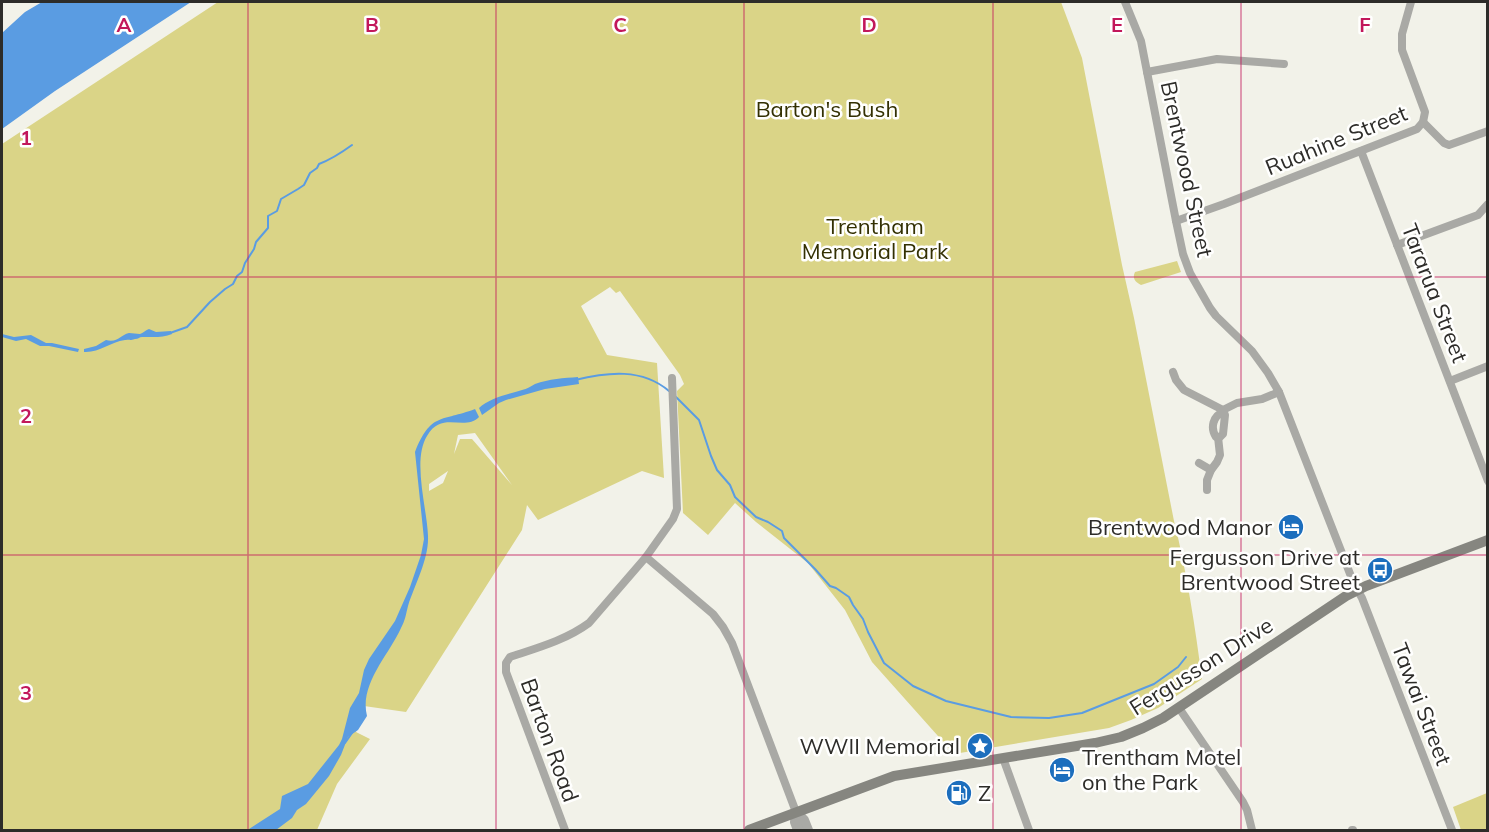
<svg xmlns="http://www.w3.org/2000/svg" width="1489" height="832" viewBox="0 0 1489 832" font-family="Mulish,sans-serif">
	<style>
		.green { fill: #dad487; fill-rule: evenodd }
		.water { fill: #5a9ce2 }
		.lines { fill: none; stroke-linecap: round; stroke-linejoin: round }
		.stream { stroke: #5a9ce2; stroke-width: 2 }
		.minor { stroke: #a9a9a5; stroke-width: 8 }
		.tertiary { stroke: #a9a9a5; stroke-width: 10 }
		.secondary { stroke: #868680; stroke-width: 10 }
		.grid { fill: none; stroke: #c2185b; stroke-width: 1.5; stroke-opacity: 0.55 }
		.labels { text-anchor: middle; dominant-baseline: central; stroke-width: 5; stroke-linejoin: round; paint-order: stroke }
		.park-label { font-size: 22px; fill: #333002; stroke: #fffffe }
		.street-label { font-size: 22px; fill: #2d2c29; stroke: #fffffe }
		.poi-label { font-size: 22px; fill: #2d2c29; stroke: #fffffe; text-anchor: end }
		.grid-label { font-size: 20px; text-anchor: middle; font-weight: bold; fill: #c2185b; stroke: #fffffe; stroke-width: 5; stroke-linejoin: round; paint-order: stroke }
	</style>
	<rect width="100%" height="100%" fill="#f2f2e9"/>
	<g class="green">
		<path d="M218,2H1061L1082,58L1122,265L1134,318L1174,521C1187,573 1195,626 1202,679L1158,708L1131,720L1109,728L954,754L872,662L845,610L808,563L756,522L735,503L708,535L683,513L677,391L684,384L680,375L620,291L616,293L610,287L581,306L607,355L657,363L664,478L642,471L538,520L527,505L522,530L406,712L364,706L356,732L370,739L337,784L317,830H2V144ZM475,433L512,485L472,439H460L454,454L458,435ZM448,471L443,483L429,491V484Z"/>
		<path d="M1177,261L1181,272L1141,285C1135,282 1132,278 1135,272Z"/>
		<polygon points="1487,793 1487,830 1461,830 1453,807"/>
	</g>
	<g class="water">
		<polygon points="42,2 191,2 55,91 2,129 2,33 25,12"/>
		<path d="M149,329L156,332L171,331L172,334C163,338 153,337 144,337C137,337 142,338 135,339C128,341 132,339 125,340C110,342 99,353 84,352V349L96,346L106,340C118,343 120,335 129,333C133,333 136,334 140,334C143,333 146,330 149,329Z"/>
		<polygon points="2,334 14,337 31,335 46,343 52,343 79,349 78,352 49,346 40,346 26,339 16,341 2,337"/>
		<path d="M578,377L579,384L545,389L506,400L499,403L482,415L479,408C489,398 509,394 522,390C527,389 531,386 535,384C549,379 564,378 578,377Z"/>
		<path d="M475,409L479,417C464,432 442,410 427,436C412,460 427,508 428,536C429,559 415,584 408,606C406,614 405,621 401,628C389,655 359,684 367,716L358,730L348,737L341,755L329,776L306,804L297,810L292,818L276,830H250L249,829L280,809L282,796L308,784L339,745L342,739L350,708L359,693L364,670L369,659L395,621L410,587L421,555L424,539L415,452C431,412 441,422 475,409Z"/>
	</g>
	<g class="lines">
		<g class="stream">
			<path d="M170,333L187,327L210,302L225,289L233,284L237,276L242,272L245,263L254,249L256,242L268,228V216L277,211L281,199L298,189L304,185L310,173L317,168L319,164C332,159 341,153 352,145"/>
			<path d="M575,380C608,372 642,368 669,391"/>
			<polyline points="676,397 699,420 711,456 717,470 730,485 735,497 756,517 768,522 782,531 784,538 815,569 830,586 836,588 849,597 853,605 863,619 868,632 884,663 913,686 946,701 1011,717 1049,718 1082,713 1154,684 1178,667 1186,657"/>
			<polyline points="345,743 352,733"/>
		</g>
		<g class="minor">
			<polyline points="1125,2 1141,41 1176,221 1183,254 1190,273 1210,308 1216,316 1252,351 1268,373 1279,392 1354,584 1362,598 1452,830"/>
			<polyline points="1147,72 1217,59 1284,64"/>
			<polyline points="1423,122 1444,143 1449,145 1488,131"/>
			<polyline points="1361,151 1488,481"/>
			<polyline points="1176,221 1224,204 1417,129 1423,122 1425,112 1402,50 1402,34 1411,2"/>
			<polyline points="1397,245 1478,215 1488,204"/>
			<polyline points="1173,372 1176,380 1184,390 1223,410"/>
			<polyline points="672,378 677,509 673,519 646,557 713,614 723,627 732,643 796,812"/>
			<polyline points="1450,381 1488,366"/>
			<path d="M1223,412C1213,416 1210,428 1216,437H1220L1223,434L1225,415L1223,410L1237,403L1262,399L1279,392"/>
			<polyline points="1199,463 1211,470"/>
			<polyline points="1207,490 1207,480 1211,470 1217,462 1220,455 1218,437"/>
			<polyline points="1179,708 1243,802 1247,810 1252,830"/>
			<polyline points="1003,758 1029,830"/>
			<path d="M565,830L506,672V663L510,657C537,648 566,640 589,623L646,557"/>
			<polyline points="1352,830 1353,830"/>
		</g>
		<g class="tertiary">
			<polyline points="796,812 804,820 808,830"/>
			<polyline points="796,812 795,822 798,830"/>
		</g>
		<polyline class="secondary" points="749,830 894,776 1095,743 1121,737 1143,728 1163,718 1346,596 1366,586 1488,540"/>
	</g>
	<path class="grid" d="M248,2V830M496,2V830M744,2V830M993,2V830M1241,2V830M2,277H1488M2,555H1488"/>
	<defs>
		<g id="hotel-disc" transform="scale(1.35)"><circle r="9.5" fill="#1c6ebd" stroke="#fffffe"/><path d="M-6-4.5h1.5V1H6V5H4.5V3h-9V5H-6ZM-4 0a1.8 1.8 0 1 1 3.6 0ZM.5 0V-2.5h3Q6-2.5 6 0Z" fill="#fff"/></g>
		<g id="bus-disc" transform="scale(1.35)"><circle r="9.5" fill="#1c6ebd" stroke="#fffffe"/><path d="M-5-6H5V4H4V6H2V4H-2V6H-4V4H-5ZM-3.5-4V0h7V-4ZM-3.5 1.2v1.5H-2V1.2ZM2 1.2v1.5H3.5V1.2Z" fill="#fff"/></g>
		<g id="sight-disc" transform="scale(1.35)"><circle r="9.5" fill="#1c6ebd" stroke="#fffffe"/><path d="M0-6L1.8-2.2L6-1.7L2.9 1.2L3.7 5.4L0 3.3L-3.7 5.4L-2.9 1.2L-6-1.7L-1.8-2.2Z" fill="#fff"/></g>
		<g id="fuel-disc" transform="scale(1.35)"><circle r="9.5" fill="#1c6ebd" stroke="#fffffe"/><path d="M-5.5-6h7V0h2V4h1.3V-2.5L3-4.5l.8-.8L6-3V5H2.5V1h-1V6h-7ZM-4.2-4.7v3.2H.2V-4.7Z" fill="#fff"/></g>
	</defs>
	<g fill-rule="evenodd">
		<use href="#hotel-disc" x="1291" y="527"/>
		<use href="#bus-disc" x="1380" y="570"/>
		<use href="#sight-disc" x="980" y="746"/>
		<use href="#hotel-disc" x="1062" y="770"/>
		<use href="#fuel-disc" x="959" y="793"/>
	</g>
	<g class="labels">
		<g class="park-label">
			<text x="827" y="109">Barton's Bush</text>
			<text x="875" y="226">Trentham<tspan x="875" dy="25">Memorial Park</tspan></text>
		</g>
		<g class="street-label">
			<text transform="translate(1336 140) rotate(-22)">Ruahine Street</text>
			<text transform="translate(1187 169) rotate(78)">Brentwood Street</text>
			<text transform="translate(1435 293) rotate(69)">Tararua Street</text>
			<text transform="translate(1201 666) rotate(-32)">Fergusson Drive</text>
			<text transform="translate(1422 704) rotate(69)">Tawai Street</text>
			<text transform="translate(550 740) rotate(70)">Barton Road</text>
		</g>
		<g class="poi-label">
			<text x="1272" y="527">Brentwood Manor</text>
			<text x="1360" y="557">Fergusson Drive at<tspan x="1360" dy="25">Brentwood Street</tspan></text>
			<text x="960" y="746">WWII Memorial</text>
			<text x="1082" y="757" text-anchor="start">Trentham Motel<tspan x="1082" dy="25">on the Park</tspan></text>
			<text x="978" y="793" text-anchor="start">Z</text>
		</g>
	</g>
	<g class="grid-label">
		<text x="124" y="32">A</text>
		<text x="372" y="32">B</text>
		<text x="620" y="32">C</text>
		<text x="869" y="32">D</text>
		<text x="1117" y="32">E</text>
		<text x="1365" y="32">F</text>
		<text x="26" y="145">1</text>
		<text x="26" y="423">2</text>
		<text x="26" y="700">3</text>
	</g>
	<rect width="1489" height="832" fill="none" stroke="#2d2c29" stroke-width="6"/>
</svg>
